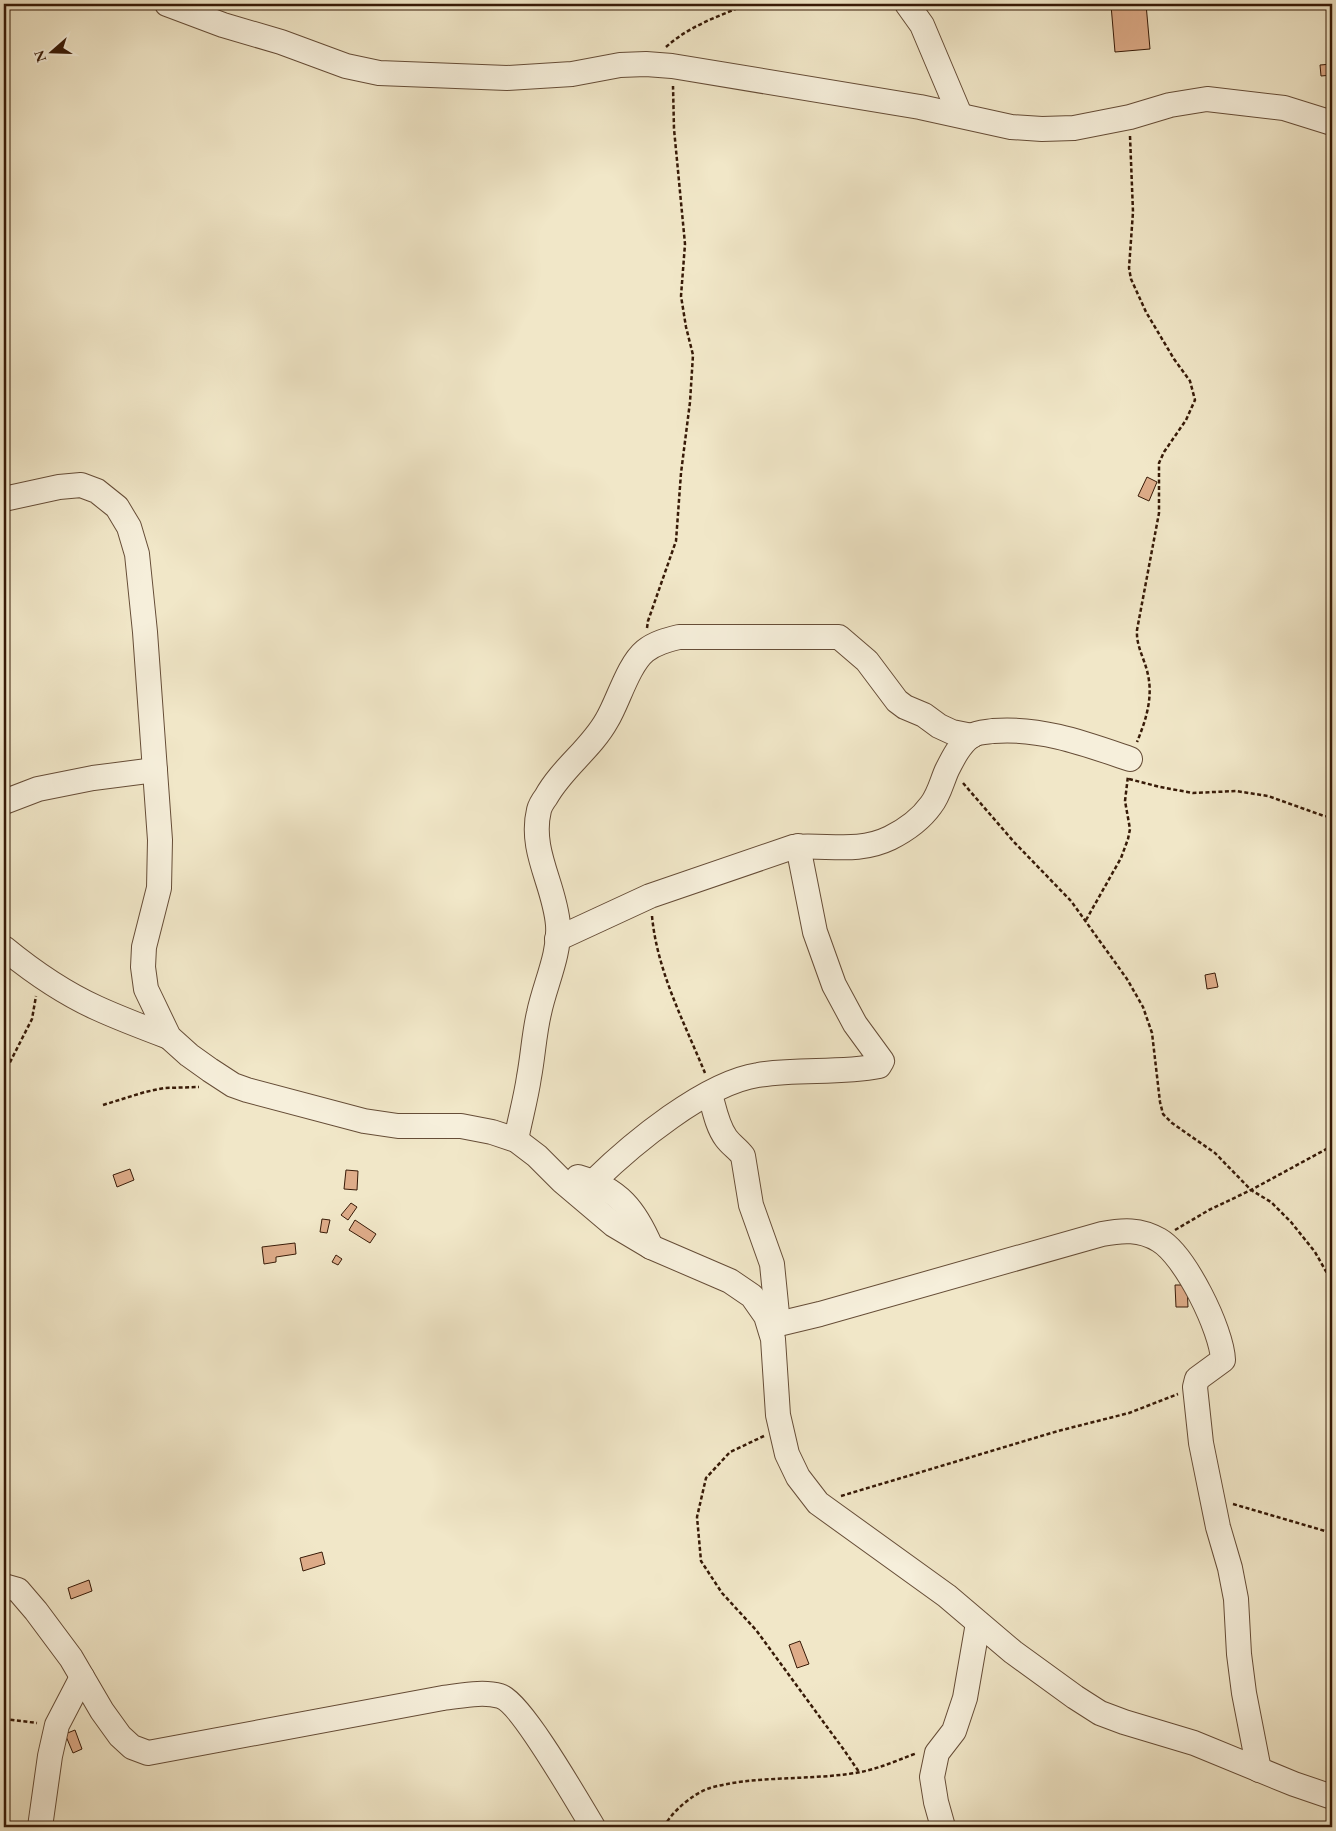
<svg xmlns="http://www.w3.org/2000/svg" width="1336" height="1831" viewBox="0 0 1336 1831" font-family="'EB Garamond',serif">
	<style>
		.building { fill: #deac89; stroke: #371a07 }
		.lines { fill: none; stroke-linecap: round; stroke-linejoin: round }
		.minor-casing { stroke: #664d37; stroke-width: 26 }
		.path { stroke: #371a07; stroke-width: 2.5; stroke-dasharray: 4 2.5; stroke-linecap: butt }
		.minor { stroke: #f6efdb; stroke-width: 24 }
	</style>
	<rect width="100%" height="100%" fill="#f1e7c8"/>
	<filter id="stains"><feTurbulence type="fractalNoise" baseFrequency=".004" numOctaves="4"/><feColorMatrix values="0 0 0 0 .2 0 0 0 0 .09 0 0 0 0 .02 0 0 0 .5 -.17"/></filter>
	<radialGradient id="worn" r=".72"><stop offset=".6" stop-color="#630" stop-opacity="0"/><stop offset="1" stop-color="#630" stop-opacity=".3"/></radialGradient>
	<g class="building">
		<polygon points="1146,4 1150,49 1115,52 1111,5"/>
		<polygon points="1332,64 1332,75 1321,76 1320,65"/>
		<polygon points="1147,477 1157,482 1149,501 1138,496"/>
		<polygon points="1215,973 1218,987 1207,989 1205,975"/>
		<polygon points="130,1169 134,1180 117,1187 113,1175"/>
		<polygon points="346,1170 358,1171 357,1190 344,1189"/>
		<polygon points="351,1203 357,1207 348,1220 341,1215"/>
		<polygon points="322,1219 330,1220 327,1233 320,1232"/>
		<polygon points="355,1220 376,1234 370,1243 349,1230"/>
		<polygon points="295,1243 296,1254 276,1257 276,1262 264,1264 262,1247"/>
		<polygon points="336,1255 342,1259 338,1265 332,1262"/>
		<polygon points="1175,1285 1187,1285 1188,1307 1176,1307"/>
		<polygon points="322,1552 325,1564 303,1571 300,1558"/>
		<polygon points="89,1580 92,1591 71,1599 68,1588"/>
		<polygon points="800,1641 809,1664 797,1668 789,1645"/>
		<polygon points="75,1730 82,1749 73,1753 65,1734"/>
	</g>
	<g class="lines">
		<g class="minor-casing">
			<g id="minor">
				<polyline points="167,4 223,25 281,42 346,66 379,73 507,78 572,74 620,65 646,64 672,66 920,107 1011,127 1042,129 1074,128 1130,117 1170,105 1207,99 1284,108 1332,123"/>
				<polyline points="907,4 922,25 960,115"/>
				<polyline points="4,499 59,487 81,485 97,491 117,507 129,527 137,554 145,632 160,840 159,888 144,947 143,967 146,989 169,1037 189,1055 210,1070 233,1085 247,1090 364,1121 398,1126 461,1126 492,1132 516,1140 537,1156 562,1181 614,1225 651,1247 730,1281 752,1296 766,1316 773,1339 778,1415 787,1454 798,1477 818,1503 947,1596 1013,1652 1075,1697 1100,1713 1124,1722 1194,1743 1294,1784 1332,1797"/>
				<polyline points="4,802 38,789 93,778 155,770"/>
				<path d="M557,939L650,896L793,847C827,844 857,854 890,838C906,830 921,819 931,805C939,795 942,781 947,770C953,758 960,744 971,736C977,732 986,732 993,731C1041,727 1086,744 1130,759"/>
				<path d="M4,948C32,971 64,993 97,1008C121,1019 145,1028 169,1037"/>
				<path d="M710,1094C714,1108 717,1126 726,1138C731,1145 738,1149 743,1156L751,1205L772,1264L778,1324"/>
				<path d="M516,1140C520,1119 526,1098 529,1077C533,1056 534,1034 539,1013C545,984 560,955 558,925C555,885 529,851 539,810C540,806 543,801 546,797C562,768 591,749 607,720C618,702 628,665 645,651C655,643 667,640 679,637H839L867,661L897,701L905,707L924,715L939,726L952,732L972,736"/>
				<path d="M578,1177C619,1189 635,1210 651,1247"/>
				<path d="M594,1181C632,1144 705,1083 758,1075C798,1068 839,1074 879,1066L882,1061L855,1024L834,985L815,932L798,846"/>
				<path d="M770,1326L820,1314L1102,1234C1123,1230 1140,1229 1159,1240C1185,1255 1222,1330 1223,1360L1197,1379L1195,1387L1201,1443L1218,1527L1230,1568L1236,1599L1239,1654L1244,1693L1259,1770"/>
				<path d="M4,1586L18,1590L36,1611L71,1658L102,1711L120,1736L132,1747L148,1753L443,1698C461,1696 482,1691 500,1696C521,1702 579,1804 593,1827"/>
				<polyline points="40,1827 50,1756 57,1725 82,1677"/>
				<polyline points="943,1827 936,1802 932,1777 937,1753 954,1731 965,1698 978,1623"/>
			</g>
		</g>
		<g class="path">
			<path d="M666,47C689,26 719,16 748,4"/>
			<path d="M1130,136L1133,212L1129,268L1131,279L1146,312L1174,359L1190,381L1195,400L1186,420L1164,452L1159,463V513L1137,630C1136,647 1145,659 1148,675C1153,698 1146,720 1137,742"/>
			<polyline points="647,628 648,621 676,541 681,473 690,402 693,355 686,327 681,296 685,244 674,129 673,86"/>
			<polyline points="1129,779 1160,787 1193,793 1236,791 1268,796 1324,816 1332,817"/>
			<polyline points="963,783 1014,842 1071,901 1127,979 1143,1007 1152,1033 1160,1102 1163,1114 1172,1123 1215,1153 1251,1190 1271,1202 1291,1222 1315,1252 1332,1282"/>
			<path d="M652,916C657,971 684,1022 705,1073"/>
			<polyline points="1086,920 1121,858 1128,839 1130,829 1125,801 1128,776"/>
			<polyline points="4,1074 32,1019 36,996"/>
			<polyline points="103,1105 145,1092 164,1088 199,1087"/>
			<polyline points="1175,1230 1209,1210 1251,1190 1332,1146"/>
			<polyline points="764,1436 730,1452 706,1478 697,1517 701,1561 722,1593 756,1630 844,1750 859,1772"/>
			<polyline points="841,1496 1058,1431 1129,1413 1178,1394"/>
			<polyline points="1233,1504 1332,1533"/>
			<polyline points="4,1719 37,1723"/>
			<path d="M664,1827C671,1812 694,1793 710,1788C751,1776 804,1780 848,1774C874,1771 893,1762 917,1753"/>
		</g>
		<use href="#minor" class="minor"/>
	</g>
	<rect width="1336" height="1831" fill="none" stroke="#f1e7c8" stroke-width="20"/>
	<rect x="5" y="5" width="1326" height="1821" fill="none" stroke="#371a07" stroke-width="2.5"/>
	<rect x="10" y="10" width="1316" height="1811" fill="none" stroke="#371a07"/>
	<g transform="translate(52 52) rotate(250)" stroke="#f6efdb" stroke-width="4" paint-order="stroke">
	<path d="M0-4L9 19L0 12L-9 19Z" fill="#371a07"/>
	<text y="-8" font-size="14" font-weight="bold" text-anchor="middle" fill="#371a07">N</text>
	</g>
	<rect width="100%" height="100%" filter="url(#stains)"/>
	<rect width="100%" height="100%" fill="url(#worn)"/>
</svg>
